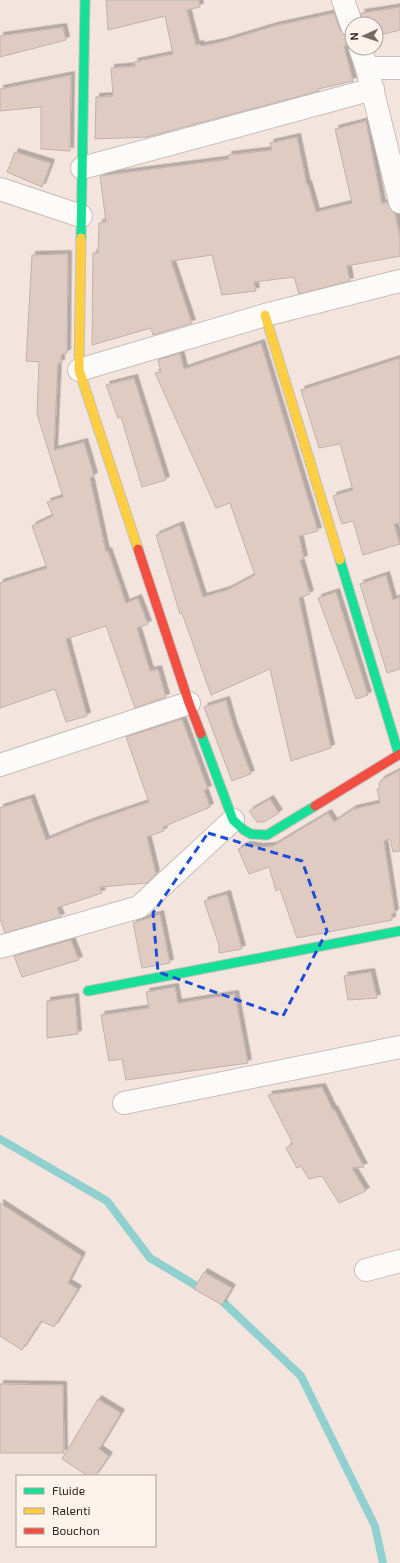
<svg xmlns="http://www.w3.org/2000/svg" width="400" height="1563" viewBox="0 0 400 1563" font-family="'Exo 2',sans-serif">
	<style>
		.lines { fill: none; stroke-linecap: round; stroke-linejoin: round }
		.stream { stroke: #90d1d0; stroke-width: 8 }
		.building { fill: #dfcbc1; stroke: #beb2ad; filter: url(#shadow) }
		.street-casing { stroke: #c9beb8; stroke-width: 24 }
		.fast-casing { stroke: #c9beb8; stroke-width: 11 }
		.slow-casing { stroke: #c9beb8; stroke-width: 11 }
		.jam-casing { stroke: #c9beb8; stroke-width: 11 }
		.street { stroke: #fdfbfa; stroke-width: 22 }
		.fast { stroke: #16e098; stroke-width: 9 }
		.slow { stroke: #ffcf43; stroke-width: 9 }
		.jam { stroke: #f24e42; stroke-width: 9 }
		.marked { fill: none; stroke: #1d4ed8; stroke-width: 3; stroke-dasharray: 8 5; stroke-linejoin: round }
	</style>
	<defs>
		<filter id="shadow"><feDropShadow dx="3.5" dy="-3.5" stdDeviation="0" flood-color="#0004"/></filter>
	</defs>
	<rect width="100%" height="100%" fill="#f3e4dd"/>
	<g class="lines">
		<g class="stream">
			<polyline points="0,1139 107,1201 150,1258 205,1291"/>
			<polyline points="215,1297 220,1299 301,1376 375,1526 383,1563"/>
		</g>
	</g>
	<g class="building">
		<polygon points="106,0 199,0 200,7 187,10 196,45 200,44 201,46 221,42 274,26 334,13 340,30 344,35 352,38 348,45 344,46 353,81 318,89 319,91 147,137 95,139 96,97 113,96 111,68 135,66 134,62 173,54 165,16 108,30"/>
		<polygon points="400,7 400,30 376,36 376,24 364,24 361,13"/>
		<polygon points="63,27 66,40 0,57 0,36"/>
		<polygon points="71,75 70,151 41,149 41,107 0,111 0,89"/>
		<polygon points="366,121 382,204 387,202 391,210 395,213 400,236 400,256 347,266 350,281 299,294 294,277 254,282 256,291 222,295 212,255 171,261 192,323 153,335 151,328 92,345 93,253 98,253 99,223 106,222 100,176 229,159 228,155 272,150 270,143 297,137 307,185 308,184 316,212 352,203 335,129"/>
		<polygon points="15,152 51,163 42,187 7,172"/>
		<polygon points="68,254 67,353 61,355 61,363 58,363 54,450 84,442 94,476 90,478 106,552 108,551 126,603 138,598 148,624 137,628 150,671 158,669 166,697 135,708 106,626 66,639 87,716 66,722 55,689 0,708 0,583 47,568 32,526 53,516 47,502 63,497 37,414 39,362 26,361 32,255"/>
		<polygon points="261,343 318,531 299,536 304,559 300,560 310,594 299,598 331,748 291,761 270,669 211,695 182,613 180,614 156,535 180,525 203,597 227,590 255,575 230,503 216,508 155,373 161,372 158,360 180,353 184,369"/>
		<polygon points="400,358 400,523 394,524 400,544 363,555 353,521 342,524 333,496 353,490 340,444 319,448 301,390"/>
		<polygon points="134,378 166,480 142,487 121,417 118,418 106,385"/>
		<polygon points="386,575 393,600 400,597 400,669 387,673 360,584"/>
		<polygon points="336,592 368,695 356,699 318,598"/>
		<polygon points="226,700 233,725 251,774 232,781 204,707"/>
		<polygon points="182,719 208,789 204,790 210,807 163,827 164,831 147,837 156,874 147,883 100,887 102,893 57,908 61,917 5,933 0,919 0,808 31,798 46,840 87,823 149,802 126,737"/>
		<polygon points="400,770 400,851 393,852 390,839 384,841 395,913 392,914 392,920 297,938 280,889 276,891 269,867 249,874 238,849 247,845 260,847 273,846 328,813 334,822 353,809 380,803 377,789 380,788 379,784 381,780"/>
		<polygon points="270,799 279,813 264,822 257,822 249,811"/>
		<polygon points="227,894 242,949 219,953 219,945 204,901"/>
		<polygon points="160,914 170,963 142,968 133,923"/>
		<polygon points="71,940 79,960 22,977 14,956"/>
		<polygon points="371,972 377,998 348,1000 344,976"/>
		<polygon points="175,987 178,1003 235,994 248,1063 126,1080 122,1059 109,1061 101,1015 149,1008 146,992"/>
		<polygon points="75,997 78,1034 47,1038 47,1001"/>
		<polygon points="322,1087 333,1110 334,1109 364,1167 352,1168 366,1191 339,1203 322,1176 309,1179 301,1166 297,1168 286,1148 293,1144 268,1095"/>
		<polygon points="0,1203 82,1256 68,1283 78,1289 54,1327 41,1321 22,1350 0,1336"/>
		<polygon points="204,1272 232,1288 222,1305 194,1289"/>
		<polygon points="0,1384 63,1385 64,1453 0,1453"/>
		<polygon points="98,1399 121,1413 99,1449 109,1456 95,1476 88,1476 62,1459"/>
	</g>
	<g class="lines">
		<g class="street-casing">
			<g id="street">
				<polyline points="343,0 352,26"/>
				<polyline points="360,48 367,68 400,202"/>
				<polyline points="367,68 400,68"/>
				<polyline points="82,168 373,89"/>
				<polyline points="0,189 81,216"/>
				<polyline points="79,370 265,315 400,281"/>
				<polyline points="0,765 189,703"/>
				<polyline points="0,947 139,907 233,820"/>
				<polyline points="124,1103 400,1047"/>
				<polyline points="366,1270 400,1261"/>
			</g>
		</g>
		<g class="fast-casing">
			<g id="fast">
				<polyline points="81,238 85,0"/>
				<polyline points="340,560 399,755"/>
				<polyline points="201,734 233,820 244,830 251,834 267,835 315,806"/>
				<polyline points="88,991 400,931"/>
			</g>
		</g>
		<g class="slow-casing">
			<g id="slow">
				<polyline points="81,238 79,370 138,549"/>
				<polyline points="265,315 340,560"/>
			</g>
		</g>
		<g class="jam-casing">
			<g id="jam">
				<polyline points="138,549 189,703 201,734"/>
				<polyline points="315,806 400,754"/>
			</g>
		</g>
		<use href="#street" class="street"/>
		<use href="#fast" class="fast"/>
		<use href="#slow" class="slow"/>
		<use href="#jam" class="jam"/>
	</g>
	<path class="marked" d="M208,833L302,861L327,931L283,1016L158,972L153,913Z"/>
	<rect x="16" y="1475" width="140" height="72" fill="#fdf2ec" stroke="#aca19c"/>
	<rect x="24" y="1488" width="20" height="6" fill="#16e098" stroke="#aca19c"/>
	<text x="52" y="1495" font-size="12" fill="#322823">Fluide</text>
	<rect x="24" y="1508" width="20" height="6" fill="#ffcf43" stroke="#aca19c"/>
	<text x="52" y="1515" font-size="12" fill="#322823">Ralenti</text>
	<rect x="24" y="1528" width="20" height="6" fill="#f24e42" stroke="#aca19c"/>
	<text x="52" y="1535" font-size="12" fill="#322823">Bouchon</text>
	<g transform="translate(364 36) rotate(267)"><circle r="19" fill="#fdf2ec" stroke="#aca19c"/>
	<path d="M0-3L7 15L0 10L-7 15Z" fill="#766a64"/>
	<text y="-6" font-size="11" font-weight="bold" text-anchor="middle" fill="#322823">N</text>
	</g>
</svg>
